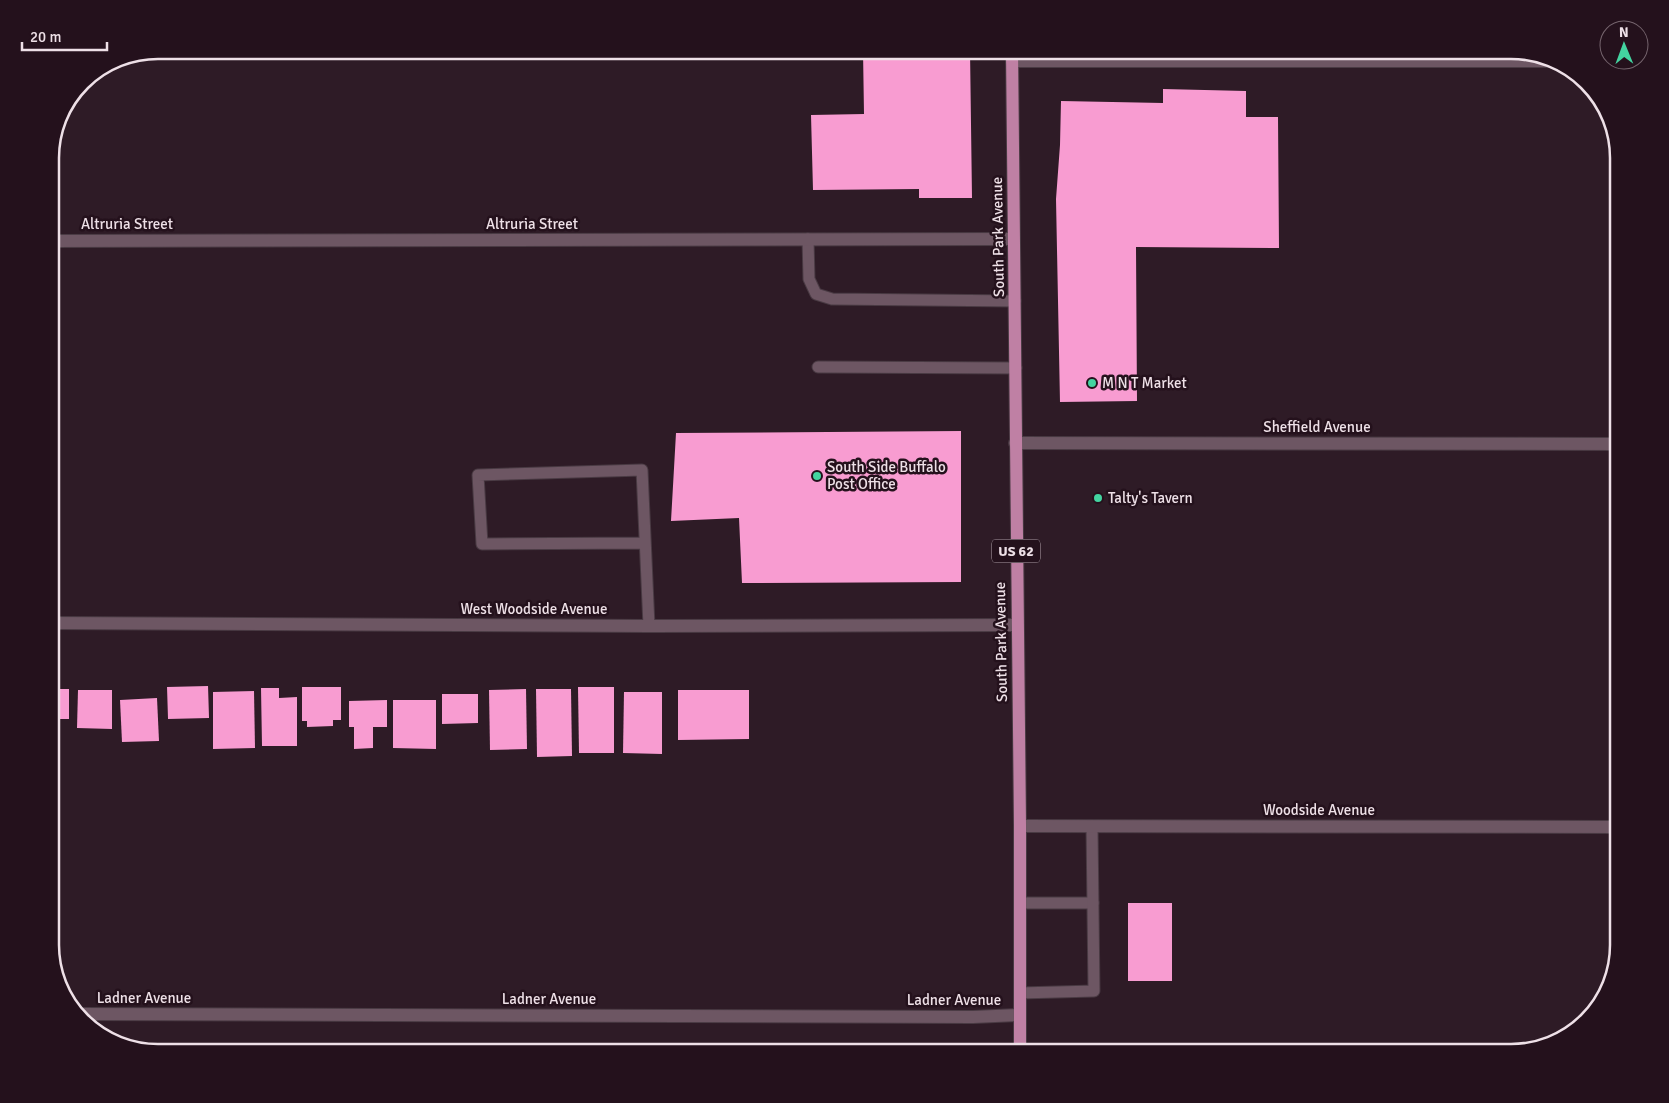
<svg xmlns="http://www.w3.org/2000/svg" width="1669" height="1103" viewBox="0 0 1669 1103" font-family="Signika,sans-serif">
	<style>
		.building { fill: #f89cd1 }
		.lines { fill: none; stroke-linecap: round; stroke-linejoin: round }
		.service-casing { stroke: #493a43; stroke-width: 13 }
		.minor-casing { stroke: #493a43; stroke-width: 14 }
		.primary-casing { stroke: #493a43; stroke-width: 14 }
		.service { stroke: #6d5663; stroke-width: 11 }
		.minor { stroke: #6d5663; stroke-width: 12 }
		.primary { stroke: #bf80a4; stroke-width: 12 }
		.poi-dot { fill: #43d4a0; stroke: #24111c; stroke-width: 2 }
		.labels { text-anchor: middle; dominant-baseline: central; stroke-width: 5; stroke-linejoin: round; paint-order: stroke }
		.shield { fill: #24111c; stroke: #b1a2aa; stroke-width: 1 }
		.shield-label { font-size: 14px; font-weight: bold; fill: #eee0e7 }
		.street-label { font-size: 15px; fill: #eee0e7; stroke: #24111c }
		.poi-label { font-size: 15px; fill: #eee0e7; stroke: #24111c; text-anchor: start }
		.rim { fill: none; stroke: #eee0e7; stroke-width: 2.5 }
	</style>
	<rect width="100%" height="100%" fill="#2e1b26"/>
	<g class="building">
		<polygon points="863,50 970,50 972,198 919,198 919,189 813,190 811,115 864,114"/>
		<polygon points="1163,89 1246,91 1246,117 1278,117 1279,248 1136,247 1137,401 1060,402 1056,199 1060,145 1061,101 1163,103"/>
		<polygon points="961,431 961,582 742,583 739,518 671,521 676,433"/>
		<polygon points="208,686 209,718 168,719 167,687"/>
		<polygon points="302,687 341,687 341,720 333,720 333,726 307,727 307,721 302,721"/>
		<polygon points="578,687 614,687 614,753 579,753"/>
		<polygon points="261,688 279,688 279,698 297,697 297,746 262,746"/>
		<rect x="50" y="689" width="19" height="30"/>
		<polygon points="526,689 527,749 490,750 489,690"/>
		<polygon points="536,689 571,689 572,756 537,757"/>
		<polygon points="78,690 112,690 112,729 77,728"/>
		<polygon points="678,690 749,690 749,739 678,740"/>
		<polygon points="254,691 255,748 213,749 213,692"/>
		<polygon points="624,692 662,692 662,754 623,753"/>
		<polygon points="442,694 478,694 478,723 442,724"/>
		<polygon points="157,698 159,741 122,742 120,700"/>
		<polygon points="387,700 387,727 373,727 373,748 354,749 354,727 349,727 349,701"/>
		<polygon points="393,700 436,700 436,749 393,748"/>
		<rect x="1128" y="903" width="44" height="78"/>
	</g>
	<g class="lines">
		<g class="service-casing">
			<g id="service">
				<polyline points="808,239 809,279 816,294 832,299 1015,301"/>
				<polyline points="818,367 1016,368"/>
				<polyline points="645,543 482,544 478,475 642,470 649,626"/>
				<polyline points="1020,903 1093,903"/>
				<polyline points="1020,993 1094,991 1092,827"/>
			</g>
		</g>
		<g class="minor-casing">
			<g id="minor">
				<polyline points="1012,61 1548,61"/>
				<polyline points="50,241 1013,239"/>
				<polyline points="1015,443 1619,444"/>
				<polyline points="50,623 649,626 1017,625"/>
				<polyline points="1020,826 1619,827"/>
				<polyline points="79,1014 973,1017 1020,1015"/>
			</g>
		</g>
		<g class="primary-casing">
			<polyline id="primary" points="1012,50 1020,826 1020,1053"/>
		</g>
		<use href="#service" class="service"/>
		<use href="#minor" class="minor"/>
		<use href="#primary" class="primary"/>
	</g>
	<g class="poi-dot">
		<circle cx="1092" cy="383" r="5"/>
		<circle cx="817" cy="476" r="5"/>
		<circle cx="1098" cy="498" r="5"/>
	</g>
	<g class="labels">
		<rect class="shield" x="992" y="539.5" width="48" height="23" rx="4"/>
		<g class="shield-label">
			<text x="1016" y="551">US 62</text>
		</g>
		<g class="street-label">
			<text x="127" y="224">Altruria Street</text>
			<text x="532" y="224">Altruria Street</text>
			<text transform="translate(998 237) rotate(-91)">South Park Avenue</text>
			<text x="1317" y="427">Sheffield Avenue</text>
			<text x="534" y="609">West Woodside Avenue</text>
			<text transform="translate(1001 642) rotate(-91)">South Park Avenue</text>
			<text x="1319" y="810">Woodside Avenue</text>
			<text x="144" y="998">Ladner Avenue</text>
			<text x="549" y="999">Ladner Avenue</text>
			<text x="954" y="1000">Ladner Avenue</text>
		</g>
		<g class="poi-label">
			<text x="1102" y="383">M N T Market</text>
			<text x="827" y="467">South Side Buffalo<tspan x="827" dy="17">Post Office</tspan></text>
			<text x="1108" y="498">Talty's Tavern</text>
		</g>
	</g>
	<path d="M0 0H1669V1103H0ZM158 59H1511A99 99 0 0 1 1610 158V945A99 99 0 0 1 1511 1044H158A99 99 0 0 1 59 945V158A99 99 0 0 1 158 59Z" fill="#24111c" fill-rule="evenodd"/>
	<path class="rim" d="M158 59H1511A99 99 0 0 1 1610 158V945A99 99 0 0 1 1511 1044H158A99 99 0 0 1 59 945V158A99 99 0 0 1 158 59Z"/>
	<g transform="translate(1624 45) rotate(359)"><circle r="24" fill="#24111c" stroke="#75646d"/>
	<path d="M0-4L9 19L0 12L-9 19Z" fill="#43d4a0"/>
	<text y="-8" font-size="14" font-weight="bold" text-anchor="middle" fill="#eee0e7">N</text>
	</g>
	<path d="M22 42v8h85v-8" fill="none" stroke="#eee0e7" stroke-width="2.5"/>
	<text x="30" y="42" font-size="15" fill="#eee0e7" stroke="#24111c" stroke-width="4" paint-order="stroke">20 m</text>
</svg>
